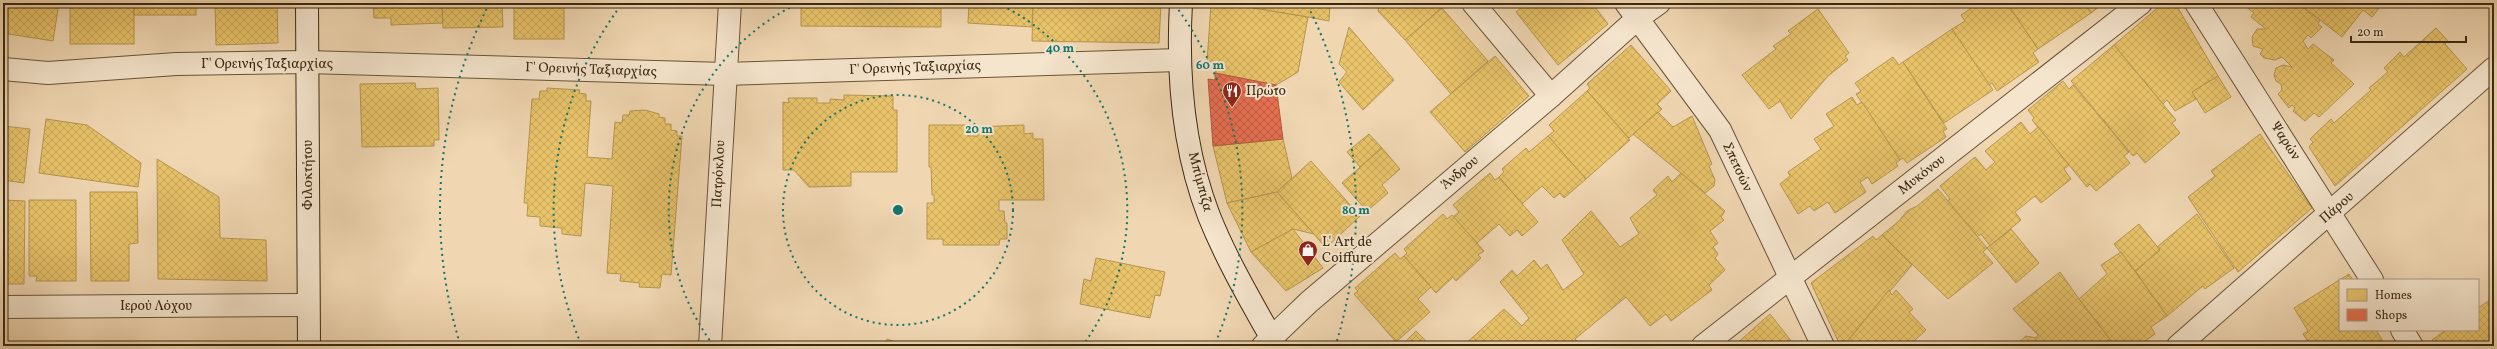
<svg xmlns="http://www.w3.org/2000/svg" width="2497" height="349" viewBox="0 0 2497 349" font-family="Vollkorn,serif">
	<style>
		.homes { fill: url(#homes-cross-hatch); stroke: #b4964f }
		.shops { fill: url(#shops-cross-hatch); stroke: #b35a3e }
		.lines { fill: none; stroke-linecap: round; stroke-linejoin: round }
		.street-casing { stroke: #685438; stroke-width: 24 }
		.secondary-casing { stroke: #3a2910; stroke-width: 24 }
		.street { stroke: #f5e5cd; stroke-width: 22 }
		.secondary { stroke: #f5e5cd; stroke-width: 22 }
		.ring { fill: none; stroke: #0f766e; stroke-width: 2; stroke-dasharray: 2 4 }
		.labels { text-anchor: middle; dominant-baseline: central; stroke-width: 4; stroke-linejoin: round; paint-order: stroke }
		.street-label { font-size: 14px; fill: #3a2910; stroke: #f5e5cd }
		.poi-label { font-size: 14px; fill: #3a2910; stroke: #f5e5cd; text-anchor: start }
		.centre { fill: #0f766e; stroke: #f5e5cd; stroke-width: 2 }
		.ring-label { font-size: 12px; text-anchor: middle; font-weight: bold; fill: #0f766e; stroke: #f5e5cd; stroke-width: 4; stroke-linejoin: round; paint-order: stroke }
	</style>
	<defs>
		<pattern id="homes-cross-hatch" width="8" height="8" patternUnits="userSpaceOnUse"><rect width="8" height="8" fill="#e9c46a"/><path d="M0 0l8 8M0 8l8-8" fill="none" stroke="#c9a85b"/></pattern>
		<pattern id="shops-cross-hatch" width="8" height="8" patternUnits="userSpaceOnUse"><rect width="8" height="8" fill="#e76f51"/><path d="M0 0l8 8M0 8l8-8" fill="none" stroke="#bc5b42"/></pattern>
	</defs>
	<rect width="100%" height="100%" fill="#f0d7b2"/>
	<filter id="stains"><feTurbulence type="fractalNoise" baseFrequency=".005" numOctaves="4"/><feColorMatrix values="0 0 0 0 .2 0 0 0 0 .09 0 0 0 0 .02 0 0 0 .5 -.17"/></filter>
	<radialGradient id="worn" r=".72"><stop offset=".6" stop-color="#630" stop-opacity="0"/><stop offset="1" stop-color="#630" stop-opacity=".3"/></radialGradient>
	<g class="homes">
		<polygon points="3,3 59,3 53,41 3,33"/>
		<rect x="70" y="3" width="64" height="41"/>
		<rect x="134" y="3" width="62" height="12"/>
		<polygon points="215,3 277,3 278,43 216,45"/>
		<polygon points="373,3 442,3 443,23 391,25 391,18 374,18"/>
		<polygon points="442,3 502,3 503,27 443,28"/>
		<rect x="514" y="3" width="50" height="36"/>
		<polygon points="801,3 941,3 941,27 801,26"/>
		<polygon points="969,3 1033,3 1032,27 968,23"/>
		<polygon points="1033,3 1161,3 1159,43 1032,41"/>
		<polygon points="1211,3 1224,3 1308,17 1298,72 1276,85 1215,73 1216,64 1207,63"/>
		<polygon points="1224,3 1330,3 1329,21 1308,17"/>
		<polygon points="1379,3 1437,3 1442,8 1405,40 1378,11"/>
		<polygon points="1527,3 1592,3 1608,24 1558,65 1516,12"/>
		<polygon points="1979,3 2007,3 2038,49 2033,53 2039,62 1997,91 1992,83 1989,85 1952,29 1965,21 1961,15"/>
		<polygon points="2007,3 2084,3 2091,13 2038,49"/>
		<polygon points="2084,3 2104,3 2091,13"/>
		<polygon points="2163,3 2175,3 2218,76 2192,92 2196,99 2175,111 2167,100 2163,104 2114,45"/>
		<polygon points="2248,3 2298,3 2320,20 2318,24 2322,27 2311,38 2308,35 2303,41 2308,49 2313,44 2334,60 2331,63 2354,84 2319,117 2314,113 2305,121 2293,111 2295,108 2292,105 2289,108 2278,94 2282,90 2281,84 2276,81 2274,75 2276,68 2283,65 2292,67 2282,57 2275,60 2264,58 2260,54 2263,49 2253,46 2252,37 2257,29 2266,29 2251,17 2254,13 2245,6"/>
		<polygon points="2298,3 2383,3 2372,17 2363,10 2342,37"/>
		<polygon points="1442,8 1488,61 1451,94 1405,40"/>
		<polygon points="1818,9 1849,53 1845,56 1848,60 1828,76 1791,119 1780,101 1769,109 1742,75 1776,49 1773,46 1791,34 1788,31"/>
		<polygon points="1349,27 1394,80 1363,110 1339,82 1347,72 1339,64"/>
		<polygon points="2436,28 2448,41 2445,44 2467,69 2335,186 2309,147 2313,142 2310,139 2331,119 2334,123 2371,90 2369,88 2388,72 2384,68 2400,52 2404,57"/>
		<polygon points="1952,29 1993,90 1944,123 1903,62"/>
		<polygon points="1631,45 1671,91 1657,104 1662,109 1629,138 1587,91 1590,88 1587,84"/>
		<polygon points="2114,45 2176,120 2172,123 2180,133 2145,163 2137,153 2133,156 2071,81"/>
		<polygon points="1495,56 1529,96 1465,152 1430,112"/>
		<polygon points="1893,57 1899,65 1903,62 1947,129 1943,131 1946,137 1907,163 1903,158 1900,160 1856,94 1861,91 1855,83"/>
		<polygon points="2218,76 2231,97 2205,113 2192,92"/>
		<polygon points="2063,81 2069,89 2073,85 2129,152 2124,156 2130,163 2096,191 2090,184 2087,187 2069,165 2032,120 2034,118 2028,110"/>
		<polygon points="415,83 416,89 438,88 439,140 434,140 434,146 362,147 360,84"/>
		<polygon points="547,88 580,90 579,93 586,94 586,101 591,101 587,157 612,159 615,122 622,123 623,115 629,115 630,111 645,110 659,114 659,117 665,118 665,124 671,124 671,130 677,131 677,136 682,136 671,275 662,274 660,288 639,287 640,283 620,281 621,274 607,273 613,186 585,183 581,236 562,234 562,228 540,226 540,217 527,216 528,203 524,203 532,99 539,99 540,91 547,91"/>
		<polygon points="1587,91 1630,140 1586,179 1548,136 1554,131 1549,125"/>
		<polygon points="844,95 893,96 893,110 897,110 897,172 851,172 851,186 809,187 794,170 783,170 783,102 789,103 788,98 817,98 817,103 830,103 830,99 844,100"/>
		<polygon points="1852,97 1857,105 1862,102 1900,160 1896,163 1898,166 1872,184 1868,177 1860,182 1866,192 1835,213 1828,202 1814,211 1810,206 1798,214 1780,184 1790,176 1788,172 1821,149 1814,139 1834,126 1826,114"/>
		<polygon points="1658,112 1673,127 1692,116 1712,164 1709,166 1715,180 1714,186 1705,193 1633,134"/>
		<polygon points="46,119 87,125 141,163 138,187 39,173"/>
		<polygon points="2021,122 2030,134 2038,127 2069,165 2064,169 2071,179 2041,203 2035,196 2015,212 2021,220 1990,246 1981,234 1977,237 1946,202 1950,199 1940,186 1975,157 1986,170 1995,162 1985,151"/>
		<polygon points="929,125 969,125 969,136 978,136 977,127 1024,125 1024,134 1033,133 1033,139 1043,139 1044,200 999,200 999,211 1004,211 1005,223 1007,223 1007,239 1000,239 999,245 943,245 943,239 927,239 927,203 934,203 934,195 932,195 931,167 929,167"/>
		<polygon points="3,126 30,129 24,183 3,180"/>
		<polygon points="1369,134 1382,148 1360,167 1347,152"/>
		<polygon points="2260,134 2312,208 2238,272 2188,197 2215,176 2211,171"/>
		<polygon points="1548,136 1586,179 1564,198 1560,193 1554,198 1542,186 1522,204 1499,177 1504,172 1502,169 1526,148 1529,152"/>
		<polygon points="1283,139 1292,178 1277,192 1227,203 1213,146"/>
		<polygon points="1382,148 1400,169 1382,185 1388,193 1367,211 1342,183"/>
		<polygon points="157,159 219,197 220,238 266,240 267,281 158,279"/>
		<polygon points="1311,161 1360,216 1326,248 1277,192"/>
		<polygon points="1490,173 1495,180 1499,177 1538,222 1522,236 1517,230 1510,236 1499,224 1477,243 1453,217 1459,212 1453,205"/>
		<polygon points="1681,173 1725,211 1721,217 1724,220 1710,231 1718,243 1713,247 1718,254 1715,258 1725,270 1709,285 1712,290 1671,321 1666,314 1650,326 1626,297 1575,339 1581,346 1463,346 1504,309 1522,326 1529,318 1500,282 1512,270 1517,276 1534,260 1541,269 1547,264 1563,290 1584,274 1562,240 1591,211 1620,247 1639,234 1630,218 1657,195 1653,190 1668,176 1672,182"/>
		<polygon points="1938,189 1987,248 1983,252 1993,263 1948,299 1882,235 1899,221 1907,211 1917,206"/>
		<polygon points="90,192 137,192 138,243 129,244 129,281 91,281"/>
		<polygon points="1277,192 1314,234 1293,229 1251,252 1227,203"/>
		<polygon points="3,200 25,201 24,284 3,284"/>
		<polygon points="29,200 76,200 76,281 36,281 37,276 29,276"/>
		<polygon points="1443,214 1447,219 1452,215 1484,251 1478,255 1481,258 1456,281 1453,277 1436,293 1404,256 1407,253 1404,249"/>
		<polygon points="2197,214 2234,268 2205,289 2203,286 2167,316 2135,271 2160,250 2157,247"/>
		<polygon points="2139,224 2160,250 2135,271 2114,244"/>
		<polygon points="1293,229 1323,268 1286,291 1251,252"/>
		<polygon points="2011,229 2039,263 2016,283 1987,248"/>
		<polygon points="1882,235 1912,265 1846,343 1843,340 1839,343 1811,283 1873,236 1876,240"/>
		<polygon points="2121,252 2167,316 2151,327 2155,334 2138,346 2115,346 2079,299 2107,274 2101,265"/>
		<polygon points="1395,253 1400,259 1404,256 1431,287 1418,299 1430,312 1396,342 1354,294 1358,291 1355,288"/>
		<polygon points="1096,258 1165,272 1160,296 1155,295 1150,318 1080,304 1084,279 1091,281"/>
		<polygon points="2060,272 2079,299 2115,346 2015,346 2026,336 2036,338 2038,335 2013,309"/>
		<polygon points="2349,274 2353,280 2340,280 2340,330 2376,330 2386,346 2311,346 2303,334 2308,331 2294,308"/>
		<polygon points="1889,290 1892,295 1896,290 1913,309 1909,312 1926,330 1914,341 1918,346 1848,346 1846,343"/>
		<polygon points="2493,298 2494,346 2436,346 2432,340 2446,330 2478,330 2478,308"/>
		<polygon points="1770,314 1795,346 1734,346"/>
		<polygon points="1416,331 1431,346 1401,346"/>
		<polygon points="887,339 907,346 885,346"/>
	</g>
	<polygon class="shops" points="1215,73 1276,85 1283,139 1213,146 1208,79 1215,80"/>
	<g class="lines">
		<g class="street-casing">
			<g id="street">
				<polyline points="1473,3 1551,96"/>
				<polyline points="1626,3 1720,130 1823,346"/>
				<polyline points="2196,3 2372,280"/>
				<polyline points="3,69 48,73 176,64 307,62 725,74 1179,60"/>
				<polyline points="3,307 308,305"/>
				<polyline points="2402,330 2412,346"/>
				<polyline points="710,346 730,3"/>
				<polyline points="1263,346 1309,302 1551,96 1638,18 1659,3"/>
				<polyline points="1703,346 2141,3"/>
				<polyline points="2178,346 2494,68"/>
			</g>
		</g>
		<g class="secondary-casing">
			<g id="secondary">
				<polyline points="307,3 309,346"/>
				<path d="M1181,3C1177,74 1183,149 1209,216C1227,261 1252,303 1276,346"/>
			</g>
		</g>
		<use href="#street" class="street"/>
		<use href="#secondary" class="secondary"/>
	</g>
	<g class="ring">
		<circle cx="898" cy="210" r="115"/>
		<path d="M713 345A229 229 0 0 1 799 3M997 3A229 229 0 0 1 1083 345"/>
		<path d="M581 344A344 344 0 0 1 621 5M1175 5A344 344 0 0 1 1215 344"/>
		<path d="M460 344A458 458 0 0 1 488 6M1308 6A458 458 0 0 1 1336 344"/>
	</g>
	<defs>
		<g id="restaurant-pin" transform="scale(1)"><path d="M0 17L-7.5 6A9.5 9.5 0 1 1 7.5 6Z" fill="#8f2418" stroke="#f5e5cd"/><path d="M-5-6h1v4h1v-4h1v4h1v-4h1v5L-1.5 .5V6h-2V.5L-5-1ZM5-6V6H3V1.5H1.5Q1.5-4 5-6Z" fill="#fff"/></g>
		<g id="shop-pin" transform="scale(1)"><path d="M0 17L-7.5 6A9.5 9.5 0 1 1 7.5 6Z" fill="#8f2418" stroke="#f5e5cd"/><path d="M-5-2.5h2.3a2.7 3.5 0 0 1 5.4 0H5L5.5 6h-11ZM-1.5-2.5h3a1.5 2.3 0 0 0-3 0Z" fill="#fff"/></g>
	</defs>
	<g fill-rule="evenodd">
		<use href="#restaurant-pin" x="1232" y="91"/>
		<use href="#shop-pin" x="1308" y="250"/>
	</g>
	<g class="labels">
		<g class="street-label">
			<text x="267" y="64">Γ' Ορεινής Ταξιαρχίας</text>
			<text transform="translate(915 68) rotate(-2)">Γ' Ορεινής Ταξιαρχίας</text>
			<text transform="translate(591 70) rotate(2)">Γ' Ορεινής Ταξιαρχίας</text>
			<text transform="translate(2285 141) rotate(57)">Ψαρών</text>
			<text transform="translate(1737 167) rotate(65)">Σπετσών</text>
			<text transform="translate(1460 173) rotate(-40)">Άνδρου</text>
			<text transform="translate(719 174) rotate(-87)">Πατρόκλου</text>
			<text transform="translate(308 175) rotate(-90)">Φιλοκτήτου</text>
			<text transform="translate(1922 175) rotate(-38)">Μυκόνου</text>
			<text transform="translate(1200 182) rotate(75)">Μπίμπιζα</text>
			<text transform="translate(2337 208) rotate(-41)">Πάρου</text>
			<text x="156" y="306">Ιερού Λόχου</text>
		</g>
		<g class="poi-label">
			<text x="1246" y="91">Πρώτο</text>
			<text x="1322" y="242">L' Art de<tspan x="1322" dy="16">Coiffure</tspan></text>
		</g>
	</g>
	<circle cx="898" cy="210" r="6" class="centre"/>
	<g class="ring-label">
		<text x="1060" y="52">40 m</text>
		<text x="1210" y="69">60 m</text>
		<text x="979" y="133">20 m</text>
		<text x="1356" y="214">80 m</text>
	</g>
	<rect width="2497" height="349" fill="none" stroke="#f0d7b2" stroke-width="16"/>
	<rect x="4" y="4" width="2489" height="341" fill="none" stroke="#3a2910" stroke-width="2"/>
	<rect x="8" y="8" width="2481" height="333" fill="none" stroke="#3a2910"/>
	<rect x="2339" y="279" width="140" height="52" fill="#f5e5cd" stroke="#aa9a81"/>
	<rect x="2347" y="289" width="20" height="12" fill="#e9c46a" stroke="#aa9a81"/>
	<text x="2375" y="299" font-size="12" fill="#3a2910">Homes</text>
	<rect x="2347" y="309" width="20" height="12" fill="#e76f51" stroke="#aa9a81"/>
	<text x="2375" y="319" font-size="12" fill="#3a2910">Shops</text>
	<path d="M2351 36v6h115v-6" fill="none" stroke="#3a2910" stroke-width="2"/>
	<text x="2357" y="36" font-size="12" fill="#3a2910" stroke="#f5e5cd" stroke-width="3" paint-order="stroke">20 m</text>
	<rect width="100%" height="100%" filter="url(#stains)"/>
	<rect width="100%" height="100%" fill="url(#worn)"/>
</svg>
